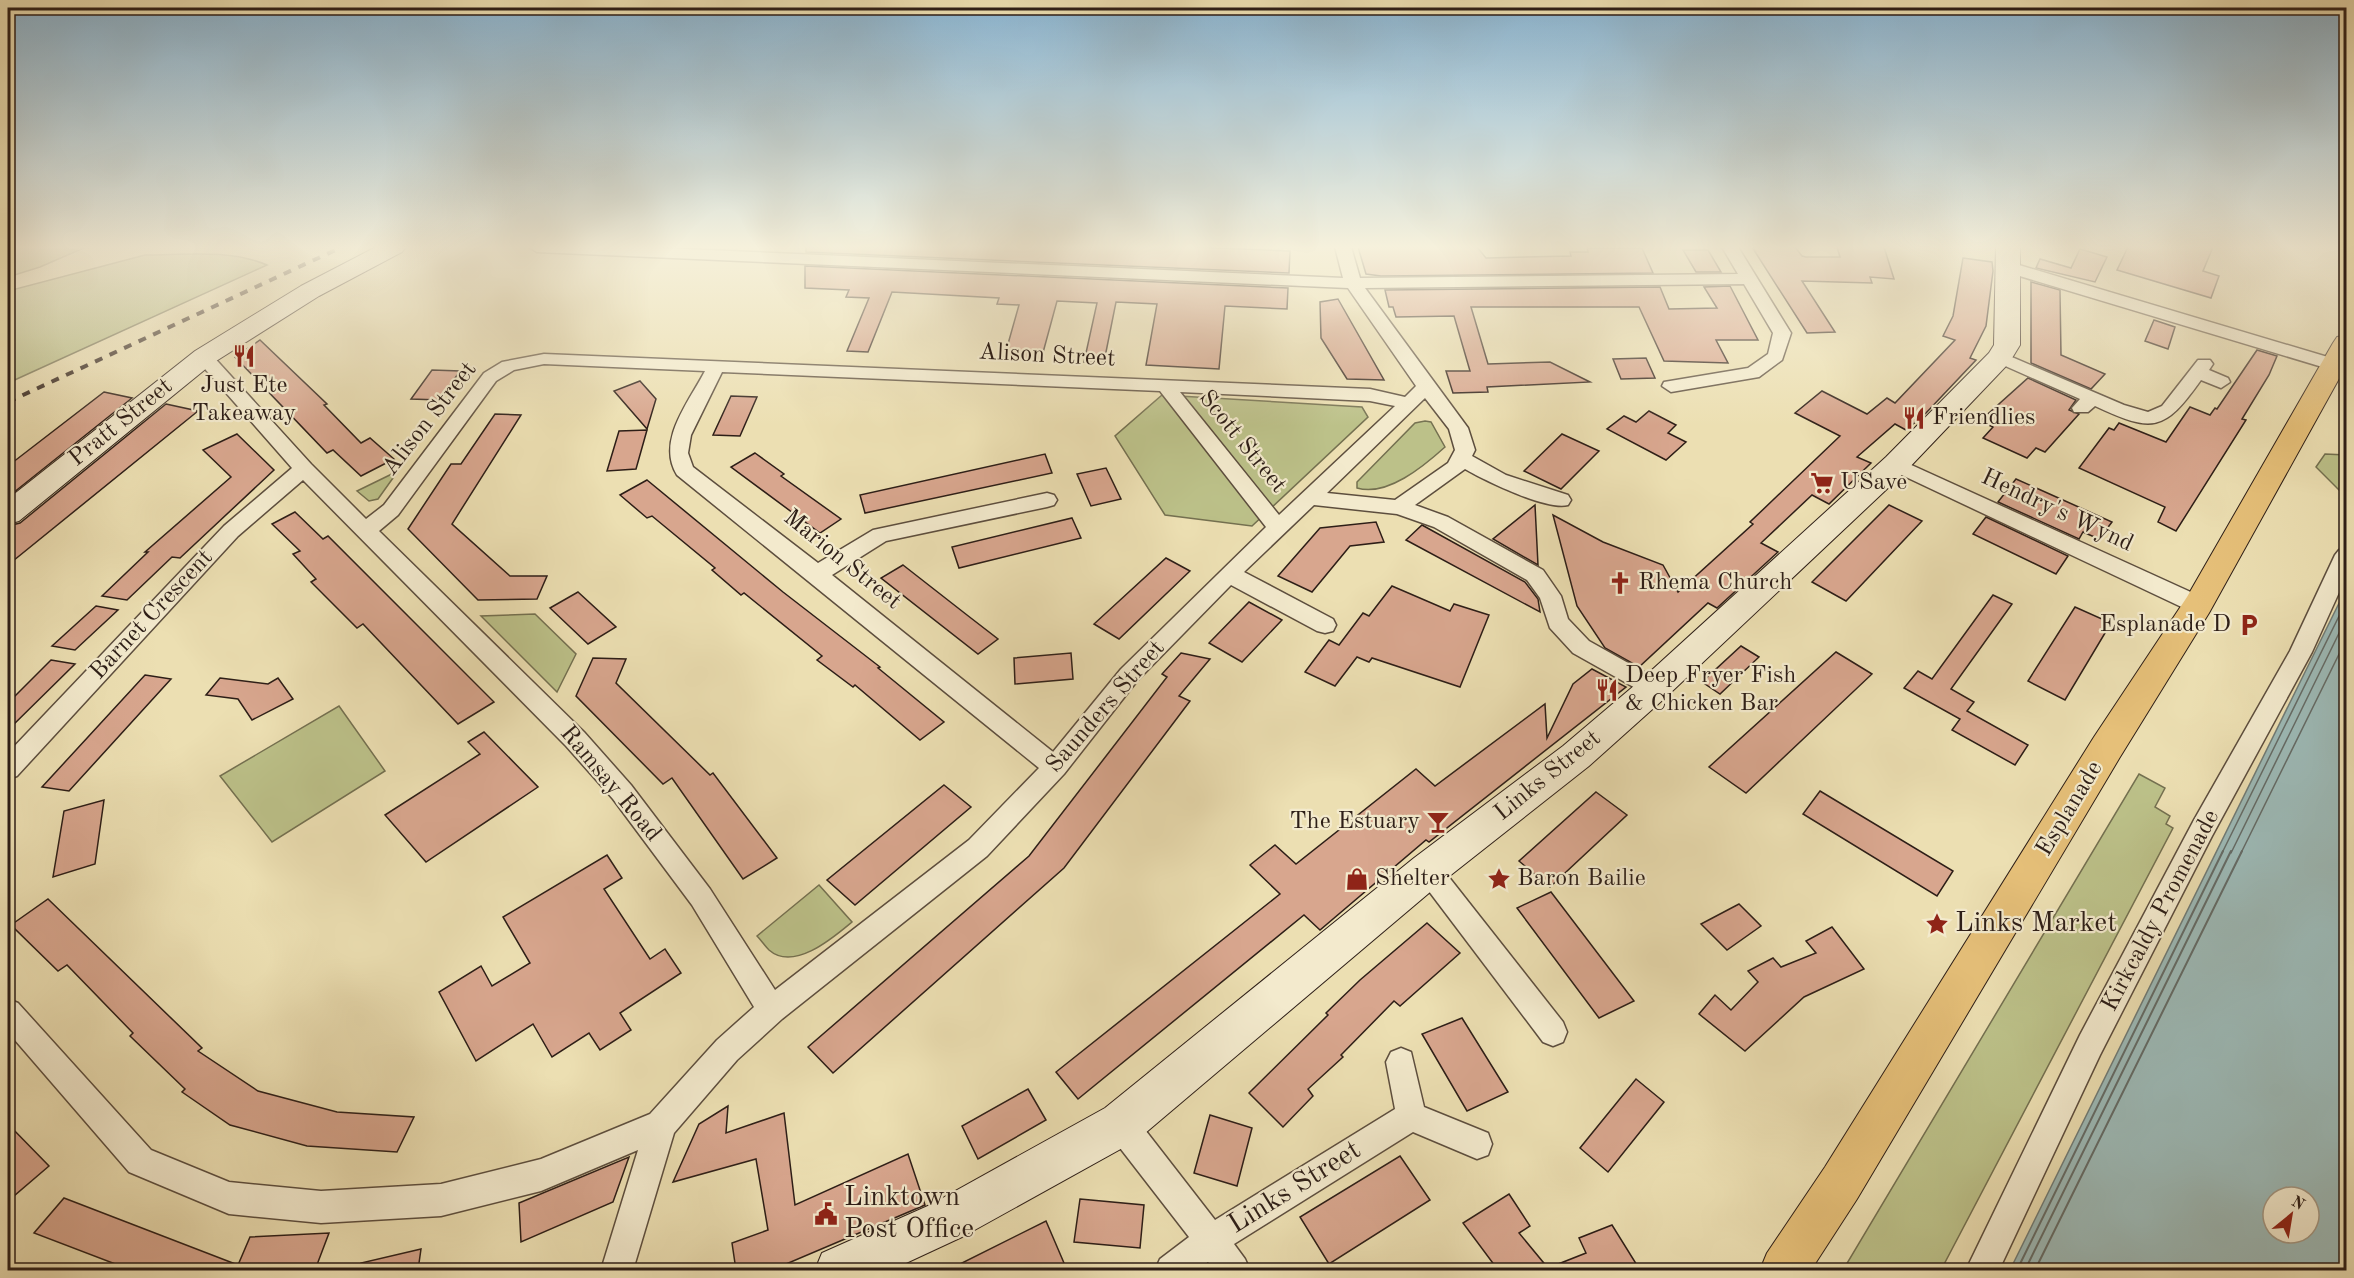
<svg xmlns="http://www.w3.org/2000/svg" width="2354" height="1278" viewBox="0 0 2354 1278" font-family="'Old Standard TT',serif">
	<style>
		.green { fill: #bcc189; stroke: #747050; stroke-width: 1.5 }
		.water { fill: #9dbab7; stroke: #707c77; stroke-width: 1.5; fill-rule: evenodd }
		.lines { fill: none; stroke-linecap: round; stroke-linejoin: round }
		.shore-far1 { stroke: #656c67; stroke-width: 1.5 }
		.shore { stroke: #656c67; stroke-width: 2 }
		.building { fill: #d8a68e; stroke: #2d1e17; stroke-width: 1.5 }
		.street-casing { stroke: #5d4e3e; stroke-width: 3 }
		.secondary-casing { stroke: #2d1e17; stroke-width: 2 }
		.primary-casing { stroke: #2d1e17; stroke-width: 2 }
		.street { fill: #f3eacd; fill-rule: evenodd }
		.secondary { fill: #f3eacd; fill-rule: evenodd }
		.primary { fill: #e6c079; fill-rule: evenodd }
		.rail { stroke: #2d1e17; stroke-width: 4; stroke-dasharray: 8 8; stroke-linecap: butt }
		.labels { text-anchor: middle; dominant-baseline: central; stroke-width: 4.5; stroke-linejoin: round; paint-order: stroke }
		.street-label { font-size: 24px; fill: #2d1e17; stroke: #f3eacd }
		.poi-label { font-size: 24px; fill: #2d1e17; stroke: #f3eacd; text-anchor: start }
		.near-poi-label { font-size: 28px; fill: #2d1e17; stroke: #f3eacd; text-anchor: start }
		.near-street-label { font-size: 28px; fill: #2d1e17; stroke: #f3eacd }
	</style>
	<rect width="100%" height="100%" fill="#ecdfb2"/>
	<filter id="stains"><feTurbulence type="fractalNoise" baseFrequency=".00333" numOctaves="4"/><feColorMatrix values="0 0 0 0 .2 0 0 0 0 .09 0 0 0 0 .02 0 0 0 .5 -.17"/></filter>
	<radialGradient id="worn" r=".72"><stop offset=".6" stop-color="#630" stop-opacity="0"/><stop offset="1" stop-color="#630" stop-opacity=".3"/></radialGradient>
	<g class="green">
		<polygon points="8,247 86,247 40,267 8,277"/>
		<path d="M145,255C184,255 230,249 267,265L8,383V291Z"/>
		<polygon points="1162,395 1362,407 1368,417 1252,526 1165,515 1115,436"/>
		<path d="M1425,421L1431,422L1445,447C1424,466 1387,497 1357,488V482L1415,423Z"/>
		<polygon points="2325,454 2346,455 2346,487 2343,494 2316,467"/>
		<polygon points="398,471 378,499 369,501 357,491"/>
		<polygon points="535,614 576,654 557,692 481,616"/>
		<polygon points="339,706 385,771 272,842 220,776"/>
		<polygon points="2139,774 2165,788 2155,807 2170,816 2166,824 2173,828 1941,1270 1843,1270"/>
		<path d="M819,885L852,922C834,937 794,972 769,950C765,946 761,940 757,936Z"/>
	</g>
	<path class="water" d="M2346,589V1270H2010ZM2273,1197H2309V1233H2273Z"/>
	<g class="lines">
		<g class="shore-far1">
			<polyline points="2222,853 2346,602"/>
			<polyline points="2231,853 2346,619"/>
			<polyline points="2241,853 2346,640"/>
		</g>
		<g class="shore">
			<polyline points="2017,1270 2223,851"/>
			<polyline points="2025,1270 2231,851"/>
			<polyline points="2035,1270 2242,851"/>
		</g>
	</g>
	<g class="building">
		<polygon points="806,247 1194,247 1290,251 1289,273 806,252"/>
		<polygon points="1358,247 1477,247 1486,258 1571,256 1570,252 1588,252 1587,248 1642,248 1653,273 1381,276 1366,274"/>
		<polygon points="1752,247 1795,247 1802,256 1806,257 1840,257 1837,247 1884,247 1894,279 1870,277 1872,283 1802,281 1835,332 1807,333"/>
		<polygon points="2128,247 2213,247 2203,271 2219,276 2211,298 2117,270"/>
		<polygon points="2080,249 2107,257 2095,282 2036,268 2040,259 2071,268"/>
		<polygon points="1683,250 1708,250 1721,272 1696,272"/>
		<polygon points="1963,258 1992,262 1993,271 1986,326 1970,358 1976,360 1926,413 1906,430 1895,424 1857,457 1871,463 1829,504 1812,495 1761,543 1778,552 1717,608 1708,603 1639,667 1605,648 1577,606 1553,515 1603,542 1663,565 1678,592 1753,524 1750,522 1840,436 1795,413 1822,391 1867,414 1887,398 1895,403 1955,340 1943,336 1953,316"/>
		<polygon points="805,266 1288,288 1287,309 1225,306 1219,369 1146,365 1157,304 1116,302 1104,362 1084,362 1097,303 1057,301 1041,360 1028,360 1004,358 1019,305 997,304 999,298 892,292 868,352 847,351 869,298 846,297 849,290 805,288"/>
		<polygon points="2031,282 2060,290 2061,355 2105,374 2091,389 2031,363"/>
		<polygon points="1730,286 1758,340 1716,340 1728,363 1664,361 1639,307 1471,307 1488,364 1550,362 1590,382 1487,387 1488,392 1453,393 1446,371 1470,371 1454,316 1396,317 1393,307 1389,307 1385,290 1660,287 1669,309 1717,308 1704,287"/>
		<polygon points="1338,299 1384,380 1347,379 1321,338 1320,302"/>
		<polygon points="2154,320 2175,327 2168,349 2145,341"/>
		<polygon points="260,340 327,404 324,405 361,443 370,438 394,459 361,476 333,450 327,453 235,357"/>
		<polygon points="2257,350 2277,356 2269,375 2242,419 2246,420 2176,531 2158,522 2165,507 2079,468 2109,428 2114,430 2119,423 2166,442 2190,407 2210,415 2215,408 2217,409"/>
		<polygon points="1646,358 1655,378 1621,379 1613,359"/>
		<polygon points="432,370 460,371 440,400 411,399"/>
		<polygon points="2028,378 2076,400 2069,410 2079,414 2045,452 2036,448 2027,458 1983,438 1993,427 1980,421"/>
		<polygon points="640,381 656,399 647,429 614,391"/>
		<polygon points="104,392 132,398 8,497 8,466"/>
		<polygon points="731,396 757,397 740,436 713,435"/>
		<polygon points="166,404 198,411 8,565 8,526 20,523"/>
		<polygon points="1649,411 1676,425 1668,433 1686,442 1666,460 1607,429 1624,416 1636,422"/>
		<polygon points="495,414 521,415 452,524 510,576 547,576 537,599 478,600 408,529 451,464 461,464"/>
		<polygon points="647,430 636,469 607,471 619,431"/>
		<polygon points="237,434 274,470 180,558 172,557 127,600 102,596 148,552 145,552 231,477 203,450"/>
		<polygon points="1562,434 1599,451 1561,489 1524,471"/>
		<polygon points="755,453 784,474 781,476 841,519 820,533 731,467"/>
		<polygon points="1045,454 1052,473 865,513 860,495"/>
		<polygon points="1106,468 1121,499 1091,506 1077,474"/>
		<polygon points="2016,479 2063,500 2112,522 2099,539 2083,532 2079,539 1998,502"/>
		<polygon points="647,480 783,592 880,667 878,668 944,722 920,740 855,685 853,687 817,660 822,656 744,593 741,595 712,570 715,568 652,516 647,518 620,495"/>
		<polygon points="1535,505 1538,565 1493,539"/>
		<polygon points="1889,505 1922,521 1846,601 1812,582"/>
		<polygon points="295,512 323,539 328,536 494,702 458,724 363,624 357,628 311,582 316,579 293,554 300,551 272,524"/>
		<polygon points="1986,517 2068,556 2056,574 1973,534"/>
		<polygon points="1072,518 1081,538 959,568 952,547"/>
		<polygon points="1376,522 1384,542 1350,546 1312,592 1278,576 1320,528"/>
		<polygon points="1422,525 1525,582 1538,599 1540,612 1406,540"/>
		<polygon points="1166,558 1190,571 1119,639 1094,624"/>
		<polygon points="903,565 967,615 998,639 978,654 881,578"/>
		<polygon points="1392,586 1450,611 1454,604 1489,615 1460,687 1372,658 1369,662 1357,657 1335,686 1305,672 1329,640 1339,645 1363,613 1369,616"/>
		<polygon points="578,592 616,627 588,644 550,608"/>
		<polygon points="1993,595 2012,604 1951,689 1974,702 1967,711 2028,745 2015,765 1952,730 1960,719 1904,688 1918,671 1932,679"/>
		<polygon points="1249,602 1282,620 1242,662 1209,643"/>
		<polygon points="96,606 118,610 75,650 52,646"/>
		<polygon points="2075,607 2111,623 2065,700 2028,681"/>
		<polygon points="1741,646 1759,657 1720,694 1702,682"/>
		<polygon points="1836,652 1872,674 1746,793 1709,767"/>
		<polygon points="1071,653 1073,679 1015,684 1014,658"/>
		<polygon points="1181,653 1210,659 1179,696 1190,701 1064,868 833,1073 808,1047 1029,856 1167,677 1162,674"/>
		<polygon points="593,658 626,659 616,683 710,775 713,773 777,858 743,879 672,778 663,784 576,696"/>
		<polygon points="51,660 75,664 8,730 8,703"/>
		<polygon points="1592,669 1626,687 1429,842 1426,840 1320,930 1304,915 1078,1099 1056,1072 1280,894 1250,865 1275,845 1296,864 1416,769 1435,786 1545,704 1547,738 1573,684"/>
		<polygon points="145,675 171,679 69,791 42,787"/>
		<polygon points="220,678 268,684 278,678 293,699 252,720 238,699 206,695"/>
		<polygon points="484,732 538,787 426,862 385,815 480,754 468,742"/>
		<polygon points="944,785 971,807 855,905 827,880"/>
		<polygon points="1820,791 1953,871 1937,896 1803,814"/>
		<polygon points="1596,792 1627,815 1550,887 1519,861"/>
		<polygon points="104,800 95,864 53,877 64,811"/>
		<polygon points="607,855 622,878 604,889 650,959 665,949 681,973 620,1013 631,1030 600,1050 589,1033 552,1057 533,1024 476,1061 439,992 481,966 492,986 530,963 503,917"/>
		<polygon points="1551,892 1634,1001 1599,1018 1517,908"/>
		<polygon points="48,899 202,1048 198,1051 258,1091 337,1112 414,1117 397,1152 307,1146 230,1125 182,1092 185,1089 130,1036 133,1033 67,965 58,971 11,925"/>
		<polygon points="1739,904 1761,926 1727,950 1701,924"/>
		<polygon points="1427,923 1460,953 1400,1006 1394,1001 1341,1055 1343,1057 1308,1089 1313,1096 1283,1127 1249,1093 1328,1015 1326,1013 1360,980"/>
		<polygon points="1832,927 1864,969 1804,997 1745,1051 1699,1014 1715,995 1731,1010 1758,982 1748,971 1773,958 1781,967 1816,953 1806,941"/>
		<polygon points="1462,1018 1508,1092 1467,1111 1422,1034"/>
		<polygon points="1636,1079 1664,1102 1608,1172 1580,1148"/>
		<polygon points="1028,1089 1046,1120 978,1159 962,1126"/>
		<polygon points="728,1106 726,1133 784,1113 795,1205 908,1154 925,1205 772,1270 736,1270 732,1243 768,1230 756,1159 673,1182 699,1124"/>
		<polygon points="1210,1115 1252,1128 1237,1186 1194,1173"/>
		<polygon points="8,1124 49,1166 8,1201"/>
		<polygon points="1400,1156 1430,1200 1329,1264 1300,1217"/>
		<polygon points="629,1157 613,1202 521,1242 519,1203"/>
		<polygon points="1509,1194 1530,1226 1519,1233 1548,1268 1586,1253 1579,1238 1612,1225 1640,1270 1498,1270 1463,1223"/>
		<polygon points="64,1198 238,1265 250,1237 329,1233 315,1270 131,1270 34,1233"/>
		<polygon points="1080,1199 1144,1205 1140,1248 1074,1242"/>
		<polygon points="1046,1221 1067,1270 948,1270"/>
		<polygon points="421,1249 418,1270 362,1270 361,1263"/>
	</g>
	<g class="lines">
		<g class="street-casing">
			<g id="street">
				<path d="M529,247H640L1343,278L1335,247H1351L1360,278L1738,274L1722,247H1738L1791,333L1782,360L1759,377L1671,392L1662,386L1664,382L1748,368L1768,354L1773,333L1744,284L1365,288L1468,428L1475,450L1472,456L1506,475L1568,495L1571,500L1568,505C1547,511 1484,480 1465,469L1415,505L1448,517L1543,570L1561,596L1568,619L1589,641L1662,682L1666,688L1662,694L1654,697L1646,694L1573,653L1550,628L1540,598L1527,580L1434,527L1397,514L1314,505L1244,572L1333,619L1336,625L1333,631L1325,633L1317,631L1231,585L1137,681L1064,774L987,856L782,1019L737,1060L674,1133L633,1270H601L638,1150L541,1191L441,1216L321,1223L229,1214L129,1172L8,1032V999L18,1003L151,1150L229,1182L321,1191L441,1184L541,1159L650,1114L717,1040L754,1007L692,905L613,799L566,746L303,480L238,536L17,776L8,779V753L224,526L292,468L198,361L195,357L198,353H210L311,464L366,519L384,505L484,373L502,362L544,354L1370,389L1405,397L1416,386L1348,288L537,252ZM544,364L705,371C689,402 656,441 677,475L1039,768L969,840L775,990L710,889L631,785L584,732L379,531L398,515L496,381L514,370ZM722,372L1160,391L1266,527L1121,669L1053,752L832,575L886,541L1047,507L1054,505L1057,500L1054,495L1047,493L873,530L818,563L693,467L688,453L691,435ZM1180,392L1370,401L1395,406L1279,515ZM1425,398L1449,429L1455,450L1448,463L1395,500L1327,493Z"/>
				<polygon points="2009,262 2341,361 2344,365 2341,369 2329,369 2003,271 2001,267 2003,263"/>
				<path d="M2000,352L2124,405L2148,412L2162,406L2198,360H2210L2213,364L2209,370L2228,378L2230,382L2221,388L2201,380C2164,432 2153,433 2095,406L2088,412H2074L2072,408L2080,399L1994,361L1991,357L1994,353Z"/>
				<polygon points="1896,458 2206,599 2209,605 2206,611 2198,613 2190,611 1889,469 1886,464 1889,459"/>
				<polygon points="2346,548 2346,577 2312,652 2212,836 2100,1055 1999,1270 1966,1270 2080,1035 2194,820 2290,651 2335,555 2339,550"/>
				<polygon points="1428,859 1437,862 1563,1022 1567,1032 1563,1042 1553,1046 1543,1042 1419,878 1415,870 1419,862"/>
				<polygon points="1401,1048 1411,1052 1424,1107 1488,1133 1492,1144 1488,1155 1477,1159 1413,1132 1234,1244 1245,1259 1250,1270 1214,1270 1208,1262 1197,1270 1155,1270 1160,1259 1189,1237 1110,1135 1106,1124 1110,1113 1121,1109 1132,1113 1215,1220 1395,1109 1386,1062 1391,1052"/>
			</g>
		</g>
		<g class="secondary-casing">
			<g id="secondary">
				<polygon points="376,247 406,247 402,252 319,296 213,363 19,521 8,524 8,499 195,351 301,286"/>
				<polygon points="1996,247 2020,247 2020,345 2009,363 1906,471 1666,697 1589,766 1442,882 1137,1140 962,1237 891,1270 815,1270 822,1253 930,1205 1105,1108 1414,858 1563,746 1642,679 1886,457 1989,353 1994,345"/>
			</g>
		</g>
		<g class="primary-casing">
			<polygon id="primary" points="2346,335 2346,366 2209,613 2120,757 1857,1199 1811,1270 1760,1270 1767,1253 1825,1167 2094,737 2187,597 2333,343 2337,337"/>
		</g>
		<use href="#street" class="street"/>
		<use href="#secondary" class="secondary"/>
		<use href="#primary" class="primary"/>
		<polyline class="rail" points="8,402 342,247"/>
	</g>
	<linearGradient id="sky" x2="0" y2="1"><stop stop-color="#8ab6d4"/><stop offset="0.58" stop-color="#f6f1dc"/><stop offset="1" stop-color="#f6f1dc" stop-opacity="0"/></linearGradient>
	<rect width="2354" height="426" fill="url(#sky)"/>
	<defs>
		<g id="restaurant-bare" transform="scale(1.8)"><path d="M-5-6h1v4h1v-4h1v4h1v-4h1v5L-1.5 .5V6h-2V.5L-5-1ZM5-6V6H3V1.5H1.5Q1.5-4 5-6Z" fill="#8f2418" stroke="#f3eacd" stroke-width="2.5" paint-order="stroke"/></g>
		<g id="supermarket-bare" transform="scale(1.8)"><path d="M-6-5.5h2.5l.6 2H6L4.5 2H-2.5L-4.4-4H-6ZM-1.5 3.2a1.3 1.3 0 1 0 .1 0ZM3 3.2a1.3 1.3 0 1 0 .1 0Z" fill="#8f2418" stroke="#f3eacd" stroke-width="2.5" paint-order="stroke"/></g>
		<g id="church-bare" transform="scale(1.8)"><path d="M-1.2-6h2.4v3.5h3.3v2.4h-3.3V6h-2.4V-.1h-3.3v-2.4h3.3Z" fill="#8f2418" stroke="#f3eacd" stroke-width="2.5" paint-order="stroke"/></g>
		<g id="parking-bare" transform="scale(1.8)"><path d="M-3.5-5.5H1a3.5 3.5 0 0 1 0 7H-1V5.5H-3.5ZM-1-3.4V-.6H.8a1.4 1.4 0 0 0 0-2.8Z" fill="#8f2418" stroke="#f3eacd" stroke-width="2.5" paint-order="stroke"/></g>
		<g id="bar-bare" transform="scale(1.8)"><path d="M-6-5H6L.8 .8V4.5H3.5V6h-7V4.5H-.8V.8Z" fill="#8f2418" stroke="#f3eacd" stroke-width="2.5" paint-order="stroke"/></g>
		<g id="shop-bare" transform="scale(1.8)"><path d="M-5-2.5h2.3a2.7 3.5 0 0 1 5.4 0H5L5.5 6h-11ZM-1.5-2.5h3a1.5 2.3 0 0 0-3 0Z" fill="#8f2418" stroke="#f3eacd" stroke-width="2.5" paint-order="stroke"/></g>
		<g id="sight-bare" transform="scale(1.8)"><path d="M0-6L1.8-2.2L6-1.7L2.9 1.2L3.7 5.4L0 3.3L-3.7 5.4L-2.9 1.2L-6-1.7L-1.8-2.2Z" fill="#8f2418" stroke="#f3eacd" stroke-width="2.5" paint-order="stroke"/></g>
		<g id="civic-bare" transform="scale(1.8)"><path d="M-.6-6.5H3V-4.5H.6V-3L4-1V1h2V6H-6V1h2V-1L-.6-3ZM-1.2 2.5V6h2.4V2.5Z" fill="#8f2418" stroke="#f3eacd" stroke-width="2.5" paint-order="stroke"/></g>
	</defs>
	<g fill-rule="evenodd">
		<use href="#restaurant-bare" x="244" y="356"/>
		<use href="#restaurant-bare" x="1914" y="418"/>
		<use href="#supermarket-bare" x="1822" y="483"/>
		<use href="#church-bare" x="1620" y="583"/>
		<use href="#parking-bare" x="2249" y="625"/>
		<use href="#restaurant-bare" x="1607" y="690"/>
		<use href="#bar-bare" x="1438" y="822"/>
		<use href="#shop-bare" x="1357" y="879"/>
		<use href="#sight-bare" x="1499" y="879"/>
		<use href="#sight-bare" x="1937" y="924"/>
		<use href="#civic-bare" x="826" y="1214"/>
	</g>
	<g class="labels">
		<g class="street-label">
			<text transform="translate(1047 356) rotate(3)">Alison Street</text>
			<text transform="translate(430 419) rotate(-52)">Alison Street</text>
			<text transform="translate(121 423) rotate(-39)">Pratt Street</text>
			<text transform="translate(1242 442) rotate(51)">Scott Street</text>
			<text transform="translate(2057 511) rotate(25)">Hendry's Wynd</text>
			<text transform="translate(842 560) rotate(39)">Marion Street</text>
			<text transform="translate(152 615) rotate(-47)">Barnet Crescent</text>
			<text transform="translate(1106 707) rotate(-49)">Saunders Street</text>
			<text transform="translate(1548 776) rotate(-39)">Links Street</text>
			<text transform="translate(610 784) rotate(50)">Ramsay Road</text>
			<text transform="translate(2070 809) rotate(-59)">Esplanade</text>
			<text transform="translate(2161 911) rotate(-62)">Kirkcaldy Promenade</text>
		</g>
		<g class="poi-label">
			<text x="244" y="386" text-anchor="middle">Just Ete<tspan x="244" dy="28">Takeaway</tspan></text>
			<text x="1932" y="418">Friendlies</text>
			<text x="1840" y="483">USave</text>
			<text x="1638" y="583">Rhema Church</text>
			<text x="2231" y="625" text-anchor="end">Esplanade D</text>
			<text x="1625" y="676">Deep Fryer Fish<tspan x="1625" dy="28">&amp; Chicken Bar</tspan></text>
			<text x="1420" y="822" text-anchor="end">The Estuary</text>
			<text x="1375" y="879">Shelter</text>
			<text x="1517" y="879">Baron Bailie</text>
		</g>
		<g class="near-poi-label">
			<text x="1955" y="924">Links Market</text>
			<text x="844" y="1198">Linktown<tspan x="844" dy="32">Post Office</tspan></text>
		</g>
		<g class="near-street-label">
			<text transform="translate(1295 1188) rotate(-32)">Links Street</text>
		</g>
	</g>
	<rect width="2354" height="1278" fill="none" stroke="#ecdfb2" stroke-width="30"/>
	<rect x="9" y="9" width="2336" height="1260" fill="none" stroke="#2d1e17" stroke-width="3"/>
	<rect x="15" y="15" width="2324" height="1248" fill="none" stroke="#2d1e17" stroke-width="1.5"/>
	<g transform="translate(2291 1215) rotate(30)"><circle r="28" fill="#f3eacd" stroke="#a49884" stroke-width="1.5"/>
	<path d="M0-4.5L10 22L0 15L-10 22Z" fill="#8f2418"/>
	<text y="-9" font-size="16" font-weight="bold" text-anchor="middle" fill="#2d1e17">N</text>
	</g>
	<rect width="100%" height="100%" filter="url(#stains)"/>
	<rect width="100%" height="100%" fill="url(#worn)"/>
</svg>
